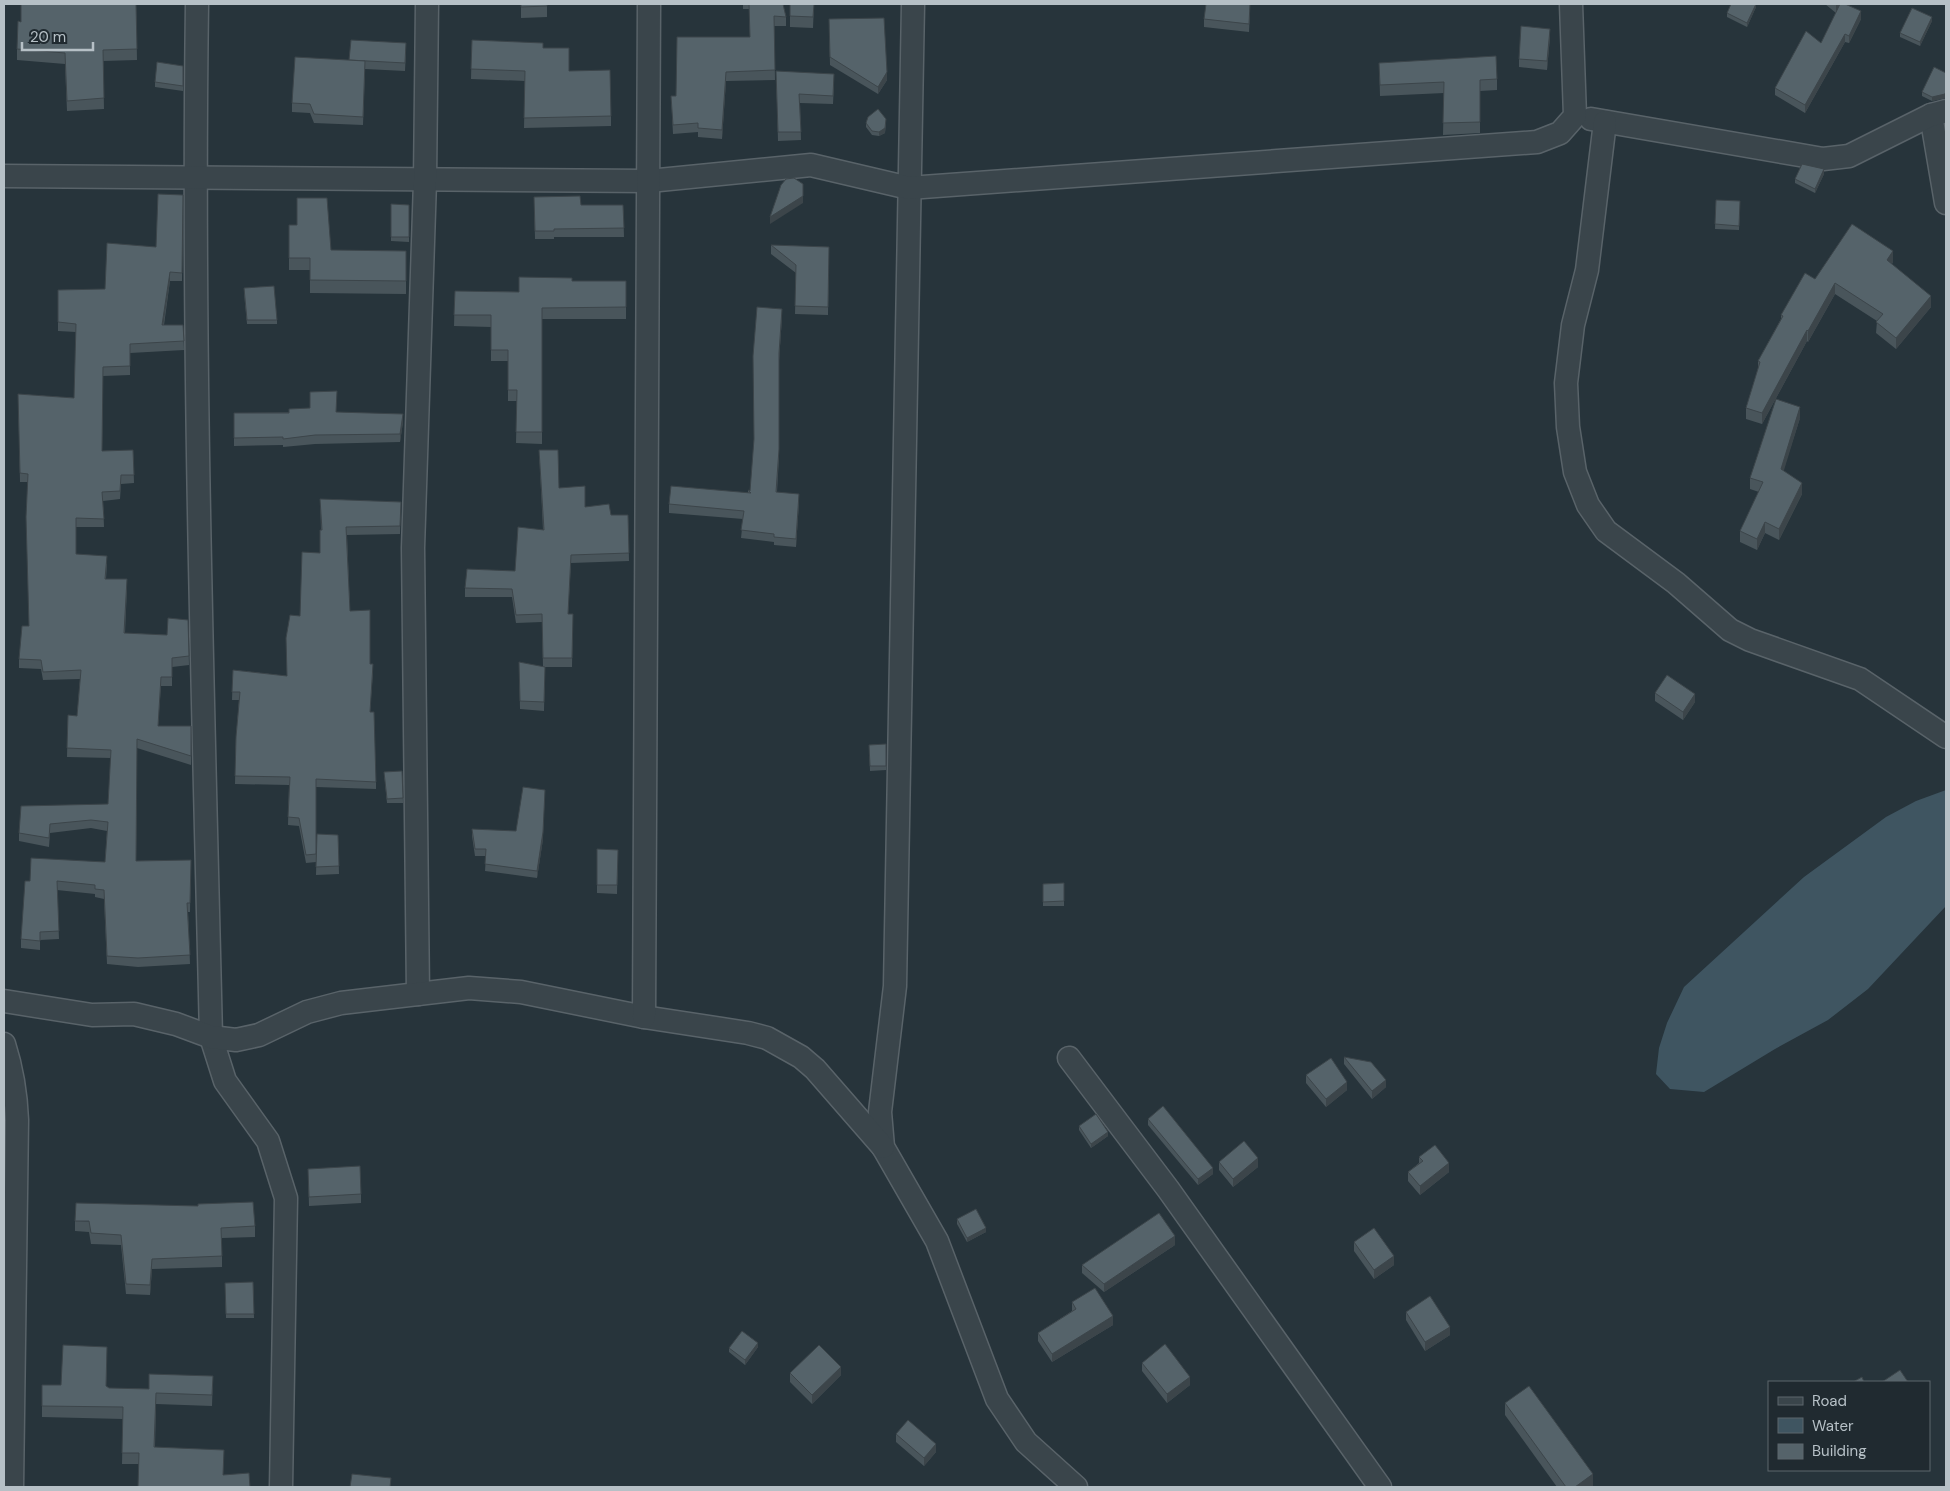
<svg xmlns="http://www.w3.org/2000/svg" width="1950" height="1491" viewBox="0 0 1950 1491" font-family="'DM Sans',sans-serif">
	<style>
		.water { fill: #3f5561 }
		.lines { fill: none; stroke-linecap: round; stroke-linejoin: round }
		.street-casing { stroke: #596369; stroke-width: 25 }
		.street { stroke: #3a454b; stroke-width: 22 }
		.wall { fill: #49555b }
		.shaded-wall { fill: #3c454a }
		.building { fill: #55636a; stroke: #3c454a }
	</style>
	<rect width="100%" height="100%" fill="#27343b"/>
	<polygon class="water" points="1946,790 1946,906 1868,989 1828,1020 1775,1049 1704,1092 1670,1089 1656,1074 1659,1048 1667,1023 1684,987 1804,877 1886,817 1916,801"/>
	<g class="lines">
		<g class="street-casing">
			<g id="street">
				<path d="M197,4C192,348 203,693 211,1037L225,1081L268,1141L286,1198L281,1487"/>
				<polyline points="913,4 895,986 880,1112 883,1147 937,1241 997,1399 1026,1442 1076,1487"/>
				<polyline points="1931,115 1946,203"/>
				<polyline points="1591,119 1823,159 1849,156 1931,115 1946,111"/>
				<polyline points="1605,122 1587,270 1573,325 1566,383 1568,427 1575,472 1588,505 1606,531 1676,583 1730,630 1750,640 1860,679 1946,737"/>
				<polyline points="4,176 649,181 811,165 909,188 1537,142 1560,133 1575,116 1571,4"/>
				<polyline points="418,994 413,548 425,181 427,4"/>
				<polyline points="4,1001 92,1015 134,1014 176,1024 211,1037 236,1040 259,1035 307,1012 341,1003 469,988 521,992 644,1017 748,1033 767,1038 801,1057 815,1069 883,1147"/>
				<polyline points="644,1017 649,4"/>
				<path d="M4,1044C12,1069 16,1093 17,1120L12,1487"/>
				<polyline points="1069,1058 1168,1189 1380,1487"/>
			</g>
		</g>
		<use href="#street" class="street"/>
	</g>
	<g class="wall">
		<polygon points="136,4 137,60 103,61 104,109 67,111 65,64 17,60 17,49 21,22"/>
		<polygon points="521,4 547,4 547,17 521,18"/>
		<polygon points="743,4 783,4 786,17 786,26 774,26 775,80 726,81 722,139 698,137 698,132 673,134 671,96 676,96 750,37 749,9 743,9"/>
		<polygon points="814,4 813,28 790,27 790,16"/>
		<polygon points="1825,4 1845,4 1861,19 1849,43 1845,42 1805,113 1775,95 1775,88 1821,43 1837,11 1836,13"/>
		<polygon points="1756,7 1747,27 1727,17 1727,13"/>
		<polygon points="1250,10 1249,32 1204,27 1204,19"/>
		<polygon points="1932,21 1920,46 1900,37 1900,33"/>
		<polygon points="829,27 887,80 878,94 830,65"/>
		<polygon points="1550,37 1547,70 1519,67 1519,59"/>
		<polygon points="472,40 543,48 569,71 611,116 611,126 524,128 525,81 471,79"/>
		<polygon points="406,51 405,71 365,69 363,125 314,123 310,113 292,112 292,103 349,60"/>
		<polygon points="1379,63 1497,79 1497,90 1480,91 1480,133 1443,135 1444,93 1380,96"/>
		<polygon points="183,66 183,91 155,87 155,82"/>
		<polygon points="776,71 834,83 833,104 800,103 801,140 778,141"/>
		<polygon points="1946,73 1946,95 1945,98 1932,101 1922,96 1922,92"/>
		<polygon points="866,123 886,123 885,133 879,136 872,135 866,127"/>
		<polygon points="1824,174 1815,193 1795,183 1795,179"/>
		<polygon points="183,195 182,281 170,281 164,325 183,325 184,350 130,353 130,375 103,376 102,451 133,450 134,483 121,484 120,499 103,501 104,527 76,527 76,554 107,564 106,579 127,588 125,633 167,635 188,620 189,665 172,667 172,686 161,686 158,726 191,726 191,765 137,748 136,861 191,860 190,912 188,912 190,964 138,967 107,964 104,899 95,897 95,894 57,890 59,939 40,940 40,950 21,948 21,939 30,881 105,862 107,831 91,828 50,833 49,847 19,841 19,833 108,804 111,758 67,757 68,715 77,716 80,679 43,680 41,669 19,668 19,659 29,626 28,482 20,482 18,394 74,398 76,332 58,331 58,290 105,289 156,247"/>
		<polygon points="534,197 581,205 623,205 624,237 554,237 554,239 535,239"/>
		<polygon points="1716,200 1740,201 1739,230 1715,229"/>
		<polygon points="391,204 409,205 409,242 391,241"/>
		<polygon points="289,225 331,250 406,251 406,294 310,293 310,270 289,270"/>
		<polygon points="771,245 829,247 828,315 795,314 796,273 771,254"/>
		<polygon points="1893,262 1892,264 1931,307 1896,349 1876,333 1877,321 1835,294 1808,342 1807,341 1762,424 1746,419 1746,408 1758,369 1758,361 1781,319 1781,315 1815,279"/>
		<polygon points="572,281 626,281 626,319 542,319 542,444 516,443 517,401 508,401 508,361 491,361 491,327 454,326 455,291 519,292"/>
		<polygon points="244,292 277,320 277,324 247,324"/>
		<polygon points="782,317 779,361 779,457 777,492 799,502 796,547 774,545 774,542 741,538 743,519 669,513 669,504 748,493 748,490 750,491"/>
		<polygon points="337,412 403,422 400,442 315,444 283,447 283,445 234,446 234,413"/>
		<polygon points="1800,418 1783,471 1802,494 1779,540 1765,533 1757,550 1740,542 1740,531 1759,492 1750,489 1750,478"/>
		<polygon points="539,450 559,488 585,507 611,515 628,515 629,561 571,563 568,614 573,614 572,667 545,667 544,711 520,709 519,662 543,667 542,622 516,623 512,597 465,597 465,588 515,571 543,530"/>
		<polygon points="320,499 401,502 400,534 347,535 350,611 373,672 370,712 376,782 376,789 316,787 316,862 306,863 299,826 288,825 289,785 235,784 236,737 239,700 232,700 233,670 287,676 300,616 320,553 321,530"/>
		<polygon points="1655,693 1695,702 1683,720 1655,701"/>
		<polygon points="886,744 886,770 870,771 869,745"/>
		<polygon points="402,771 403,803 387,803 384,772"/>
		<polygon points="472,829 543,839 537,878 485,871 486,856 475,856 472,836"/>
		<polygon points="317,834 338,835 339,874 316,875"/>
		<polygon points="597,849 618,850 617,894 597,893"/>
		<polygon points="1064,883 1064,906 1043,906 1043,884"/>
		<polygon points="1344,1057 1386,1087 1372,1099 1344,1064"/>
		<polygon points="1306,1075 1347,1090 1326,1107 1306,1083"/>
		<polygon points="1148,1119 1213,1174 1198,1185 1148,1125"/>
		<polygon points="1079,1126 1108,1136 1091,1148 1079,1130"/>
		<polygon points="1419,1157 1449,1172 1420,1195 1408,1181 1408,1172 1419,1163"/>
		<polygon points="1219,1162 1258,1167 1233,1187 1219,1170"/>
		<polygon points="308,1169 361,1194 361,1203 309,1206"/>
		<polygon points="957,1219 986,1232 967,1242 957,1224"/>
		<polygon points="75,1221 255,1226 255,1237 222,1238 222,1267 152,1269 150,1295 126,1294 121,1245 91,1244 89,1232 75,1231"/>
		<polygon points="1354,1242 1394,1265 1374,1279 1354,1251"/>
		<polygon points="1175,1245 1104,1292 1082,1273 1082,1265"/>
		<polygon points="253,1282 254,1318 226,1318 225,1283"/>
		<polygon points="1072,1302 1113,1325 1052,1362 1038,1341 1038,1333 1072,1311"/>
		<polygon points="1406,1312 1450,1335 1425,1351 1406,1320"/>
		<polygon points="758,1347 745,1365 729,1352 729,1348"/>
		<polygon points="107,1359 106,1386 109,1388 149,1389 213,1376 212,1406 156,1404 155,1447 223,1475 250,1487 139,1464 122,1464 123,1419 42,1417 42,1385 61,1385"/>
		<polygon points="1142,1363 1190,1385 1167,1403 1142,1371"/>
		<polygon points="790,1373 841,1375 812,1404 790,1382"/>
		<polygon points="1505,1403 1593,1487 1557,1487 1505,1415"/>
		<polygon points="896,1434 936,1452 924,1466 896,1442"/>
	</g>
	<g class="shaded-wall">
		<polygon points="1756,4 1756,7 1747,27 1747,23"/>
		<polygon points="1837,4 1843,4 1836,13 1836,5"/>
		<polygon points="1861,11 1861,19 1849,43 1849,36"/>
		<polygon points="1932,17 1932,21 1920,46 1920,42"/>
		<polygon points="1550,29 1550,37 1547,70 1547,61"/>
		<polygon points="1845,34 1845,42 1805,113 1805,105"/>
		<polygon points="726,72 726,81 722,139 722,130"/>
		<polygon points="887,72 887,80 878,94 878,87"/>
		<polygon points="1946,91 1946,95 1945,98 1932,101 1932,97"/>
		<polygon points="886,119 885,133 879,136 879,132"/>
		<polygon points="1824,169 1824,174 1815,193 1815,189"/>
		<polygon points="803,184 803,203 770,224 770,217"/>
		<polygon points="1893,251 1893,262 1887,271 1887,260"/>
		<polygon points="170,272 170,281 162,333 162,325"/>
		<polygon points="1835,283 1835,294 1808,342 1808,331"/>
		<polygon points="1931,296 1931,307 1896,349 1896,338"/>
		<polygon points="782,309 782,317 779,361 779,353"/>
		<polygon points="1807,330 1807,341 1762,424 1762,413"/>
		<polygon points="1800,407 1800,418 1781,480 1781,469"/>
		<polygon points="403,414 403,422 400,442 400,434"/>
		<polygon points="1802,483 1802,494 1779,540 1779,529"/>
		<polygon points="799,494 799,502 796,547 796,539"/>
		<polygon points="1765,522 1765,533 1757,550 1757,539"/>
		<polygon points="1695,694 1695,702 1683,720 1683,712"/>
		<polygon points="545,790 543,839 537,878 537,871"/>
		<polygon points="1386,1080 1386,1087 1372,1099 1372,1091"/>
		<polygon points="1347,1082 1347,1090 1326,1107 1326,1099"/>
		<polygon points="1108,1132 1108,1136 1091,1148 1091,1144"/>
		<polygon points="1258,1158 1258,1167 1233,1187 1233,1179"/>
		<polygon points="1449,1163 1449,1172 1420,1195 1420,1186"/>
		<polygon points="1213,1168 1213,1174 1198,1185 1198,1179"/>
		<polygon points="986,1228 986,1232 967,1242 967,1238"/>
		<polygon points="1175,1236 1175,1245 1104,1292 1104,1284"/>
		<polygon points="1394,1256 1394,1265 1374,1279 1374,1270"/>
		<polygon points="152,1259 152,1269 150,1295 150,1285"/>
		<polygon points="1113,1316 1113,1325 1052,1362 1052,1354"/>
		<polygon points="1450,1327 1450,1335 1425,1351 1425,1342"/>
		<polygon points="758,1343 758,1347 745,1365 745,1360"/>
		<polygon points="841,1367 841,1375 812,1404 812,1395"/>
		<polygon points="1190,1377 1190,1385 1167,1403 1167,1394"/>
		<polygon points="936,1444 936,1452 924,1466 924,1458"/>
		<polygon points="1593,1474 1593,1487 1575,1487"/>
	</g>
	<g class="building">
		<polygon points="21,4 136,4 137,49 103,50 104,98 67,101 65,53 17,49 18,21 21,22"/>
		<polygon points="521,4 547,4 547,6 521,7"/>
		<polygon points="749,4 783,4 786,17 774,16 775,70 726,72 722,130 698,128 698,123 673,125 671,96 676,96 677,37 750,37"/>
		<polygon points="790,4 814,4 813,17 790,16"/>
		<polygon points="1206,4 1250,4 1249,24 1204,19"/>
		<polygon points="1731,4 1756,4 1747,23 1727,13"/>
		<polygon points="1840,4 1845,4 1861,11 1849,36 1845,34 1805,105 1775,88 1806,31 1821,43"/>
		<polygon points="1912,8 1932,17 1920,42 1900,33"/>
		<polygon points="884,18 887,72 878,87 830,57 829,19"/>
		<polygon points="1521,26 1550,29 1547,61 1519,59"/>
		<polygon points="351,40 406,43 405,63 349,60"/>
		<polygon points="472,40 543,43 543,48 569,48 569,71 610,70 611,116 524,118 525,71 471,69"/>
		<polygon points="1496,56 1497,79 1480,80 1480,122 1443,123 1444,82 1380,85 1379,63"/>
		<polygon points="295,57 365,61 363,117 314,114 310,104 292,103"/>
		<polygon points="157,62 183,66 183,86 155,82"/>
		<polygon points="1934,67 1946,73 1946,91 1945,94 1932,97 1922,92"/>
		<polygon points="776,71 834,74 833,96 799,94 801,132 778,132"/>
		<polygon points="878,109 886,119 885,128 879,132 872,131 866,123 868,117"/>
		<polygon points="1802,164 1824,169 1815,189 1795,179"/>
		<polygon points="794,178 803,184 803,196 770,217 781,185 786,179"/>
		<polygon points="158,194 183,195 182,273 170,272 162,325 183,325 184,341 130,344 130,366 103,367 102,451 133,450 134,475 121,475 120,491 102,492 104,519 76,518 76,554 107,556 105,579 127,579 124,633 167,635 168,618 188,620 189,656 172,658 172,677 161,677 158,726 191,726 191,756 137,739 136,861 191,860 190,903 187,903 190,955 138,958 107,956 104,890 95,889 95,885 57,881 59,931 40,932 40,941 21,939 25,881 30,881 31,858 105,862 108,822 91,820 50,824 49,838 19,833 21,806 108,804 111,750 67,748 68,715 77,716 81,670 43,672 41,660 19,659 22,626 29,626 26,517 28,474 20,473 18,394 74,398 76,324 58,322 58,290 105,289 107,243 156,247"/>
		<polygon points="580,196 581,205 623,205 624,228 554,229 554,231 535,231 534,197"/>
		<polygon points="297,198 327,198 331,250 406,251 406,281 310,280 310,258 289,258 289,225 297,225"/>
		<polygon points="1716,200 1740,201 1739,226 1715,224"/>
		<polygon points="391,204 409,205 409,237 391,237"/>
		<polygon points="1852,224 1893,251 1887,260 1931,296 1896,338 1876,322 1883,314 1835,283 1808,331 1807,330 1762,413 1746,408 1760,362 1758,361 1783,316 1781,315 1805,273 1815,279"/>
		<polygon points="771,245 829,247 828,307 795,306 796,265"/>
		<polygon points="519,277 572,278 572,281 626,281 626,307 542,308 542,432 516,432 517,390 508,390 508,350 491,350 491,315 454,315 455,291 519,292"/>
		<polygon points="274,286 277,320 247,320 244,288"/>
		<polygon points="757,307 782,309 779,353 779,449 776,492 799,494 796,539 774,537 774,534 741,530 744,511 669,504 671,486 751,493 748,490 750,491 754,439 753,356"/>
		<polygon points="337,391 336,412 403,414 400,434 315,435 283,439 283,437 234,438 234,413 289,413 289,409 310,408 310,392"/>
		<polygon points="1776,399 1800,407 1781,469 1802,483 1779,529 1765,522 1757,539 1740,531 1763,482 1750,478"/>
		<polygon points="539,450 558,450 559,488 585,486 585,507 609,504 611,515 628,515 629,553 571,555 568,614 573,614 572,658 543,658 542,614 516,615 512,589 465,588 467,569 515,571 518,527 544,530"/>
		<polygon points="320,499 401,502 400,526 346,527 350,611 370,610 370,664 373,664 370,712 374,712 376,782 316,779 316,854 306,855 299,818 288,817 290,777 235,776 236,737 240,692 232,692 233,670 287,676 286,638 290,615 300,616 302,552 320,553 320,530 322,530"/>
		<polygon points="519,662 545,667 544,702 520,701"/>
		<polygon points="1667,675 1695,694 1683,712 1655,693"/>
		<polygon points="886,744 886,766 870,766 869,745"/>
		<polygon points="402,771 403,798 387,799 384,772"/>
		<polygon points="523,787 545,790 543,832 537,871 485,864 486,849 475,849 472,829 516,831"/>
		<polygon points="317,834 338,835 339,866 316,867"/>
		<polygon points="597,849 618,850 617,885 597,885"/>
		<polygon points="1064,883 1064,901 1043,902 1043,884"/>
		<polygon points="1344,1057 1371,1062 1386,1080 1372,1091"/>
		<polygon points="1331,1058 1347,1082 1326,1099 1306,1075"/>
		<polygon points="1163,1106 1213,1168 1198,1179 1148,1119"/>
		<polygon points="1096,1114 1108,1132 1091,1144 1079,1126"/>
		<polygon points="1244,1141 1258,1158 1233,1179 1219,1162"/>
		<polygon points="1435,1145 1449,1163 1420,1186 1408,1172 1423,1161 1419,1157"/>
		<polygon points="360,1166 361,1194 309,1197 308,1169"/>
		<polygon points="253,1202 255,1226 221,1228 222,1256 152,1259 150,1285 126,1284 121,1235 91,1233 89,1221 75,1221 76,1203 198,1206 198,1204"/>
		<polygon points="976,1209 986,1228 967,1238 957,1219"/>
		<polygon points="1159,1213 1175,1236 1104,1284 1082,1265"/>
		<polygon points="1374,1228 1394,1256 1374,1270 1354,1242"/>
		<polygon points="253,1282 254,1314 226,1314 225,1283"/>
		<polygon points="1095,1288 1113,1316 1052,1354 1038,1333 1076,1309 1072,1302"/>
		<polygon points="1430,1296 1450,1327 1425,1342 1406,1312"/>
		<polygon points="742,1331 758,1343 745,1360 729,1348"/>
		<polygon points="1165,1344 1190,1377 1167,1394 1142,1363"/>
		<polygon points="63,1345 107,1347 106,1386 109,1388 149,1389 149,1374 213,1376 212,1395 156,1393 154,1447 224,1450 223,1475 249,1473 250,1487 138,1487 139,1453 122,1453 123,1407 42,1406 42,1385 61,1385"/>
		<polygon points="819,1345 841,1367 812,1395 790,1373"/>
		<polygon points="1900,1370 1908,1382 1882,1382"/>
		<polygon points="1862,1377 1864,1382 1853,1382"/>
		<polygon points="1529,1386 1593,1474 1575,1487 1566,1487 1505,1403"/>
		<polygon points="908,1420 936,1444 924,1458 896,1434"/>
		<polygon points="352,1474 391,1478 390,1487 350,1487"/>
	</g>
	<rect width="1950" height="1491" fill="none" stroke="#b6c0c6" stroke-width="10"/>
	<rect x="1768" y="1381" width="162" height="90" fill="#202a30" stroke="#5c666c"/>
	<rect x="1778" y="1397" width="25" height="8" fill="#3a454b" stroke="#5c666c"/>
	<text x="1812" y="1406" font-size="15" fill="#b6c0c6">Road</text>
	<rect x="1778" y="1418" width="25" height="15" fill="#3f5561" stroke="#5c666c"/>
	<text x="1812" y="1431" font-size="15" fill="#b6c0c6">Water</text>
	<rect x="1778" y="1444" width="25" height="15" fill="#55636a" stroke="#5c666c"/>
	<text x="1812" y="1456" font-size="15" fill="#b6c0c6">Building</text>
	<path d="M22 42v8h71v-8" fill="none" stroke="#b6c0c6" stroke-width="2.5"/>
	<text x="30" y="42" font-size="15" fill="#b6c0c6" stroke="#202a30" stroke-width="4" paint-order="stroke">20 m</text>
</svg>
